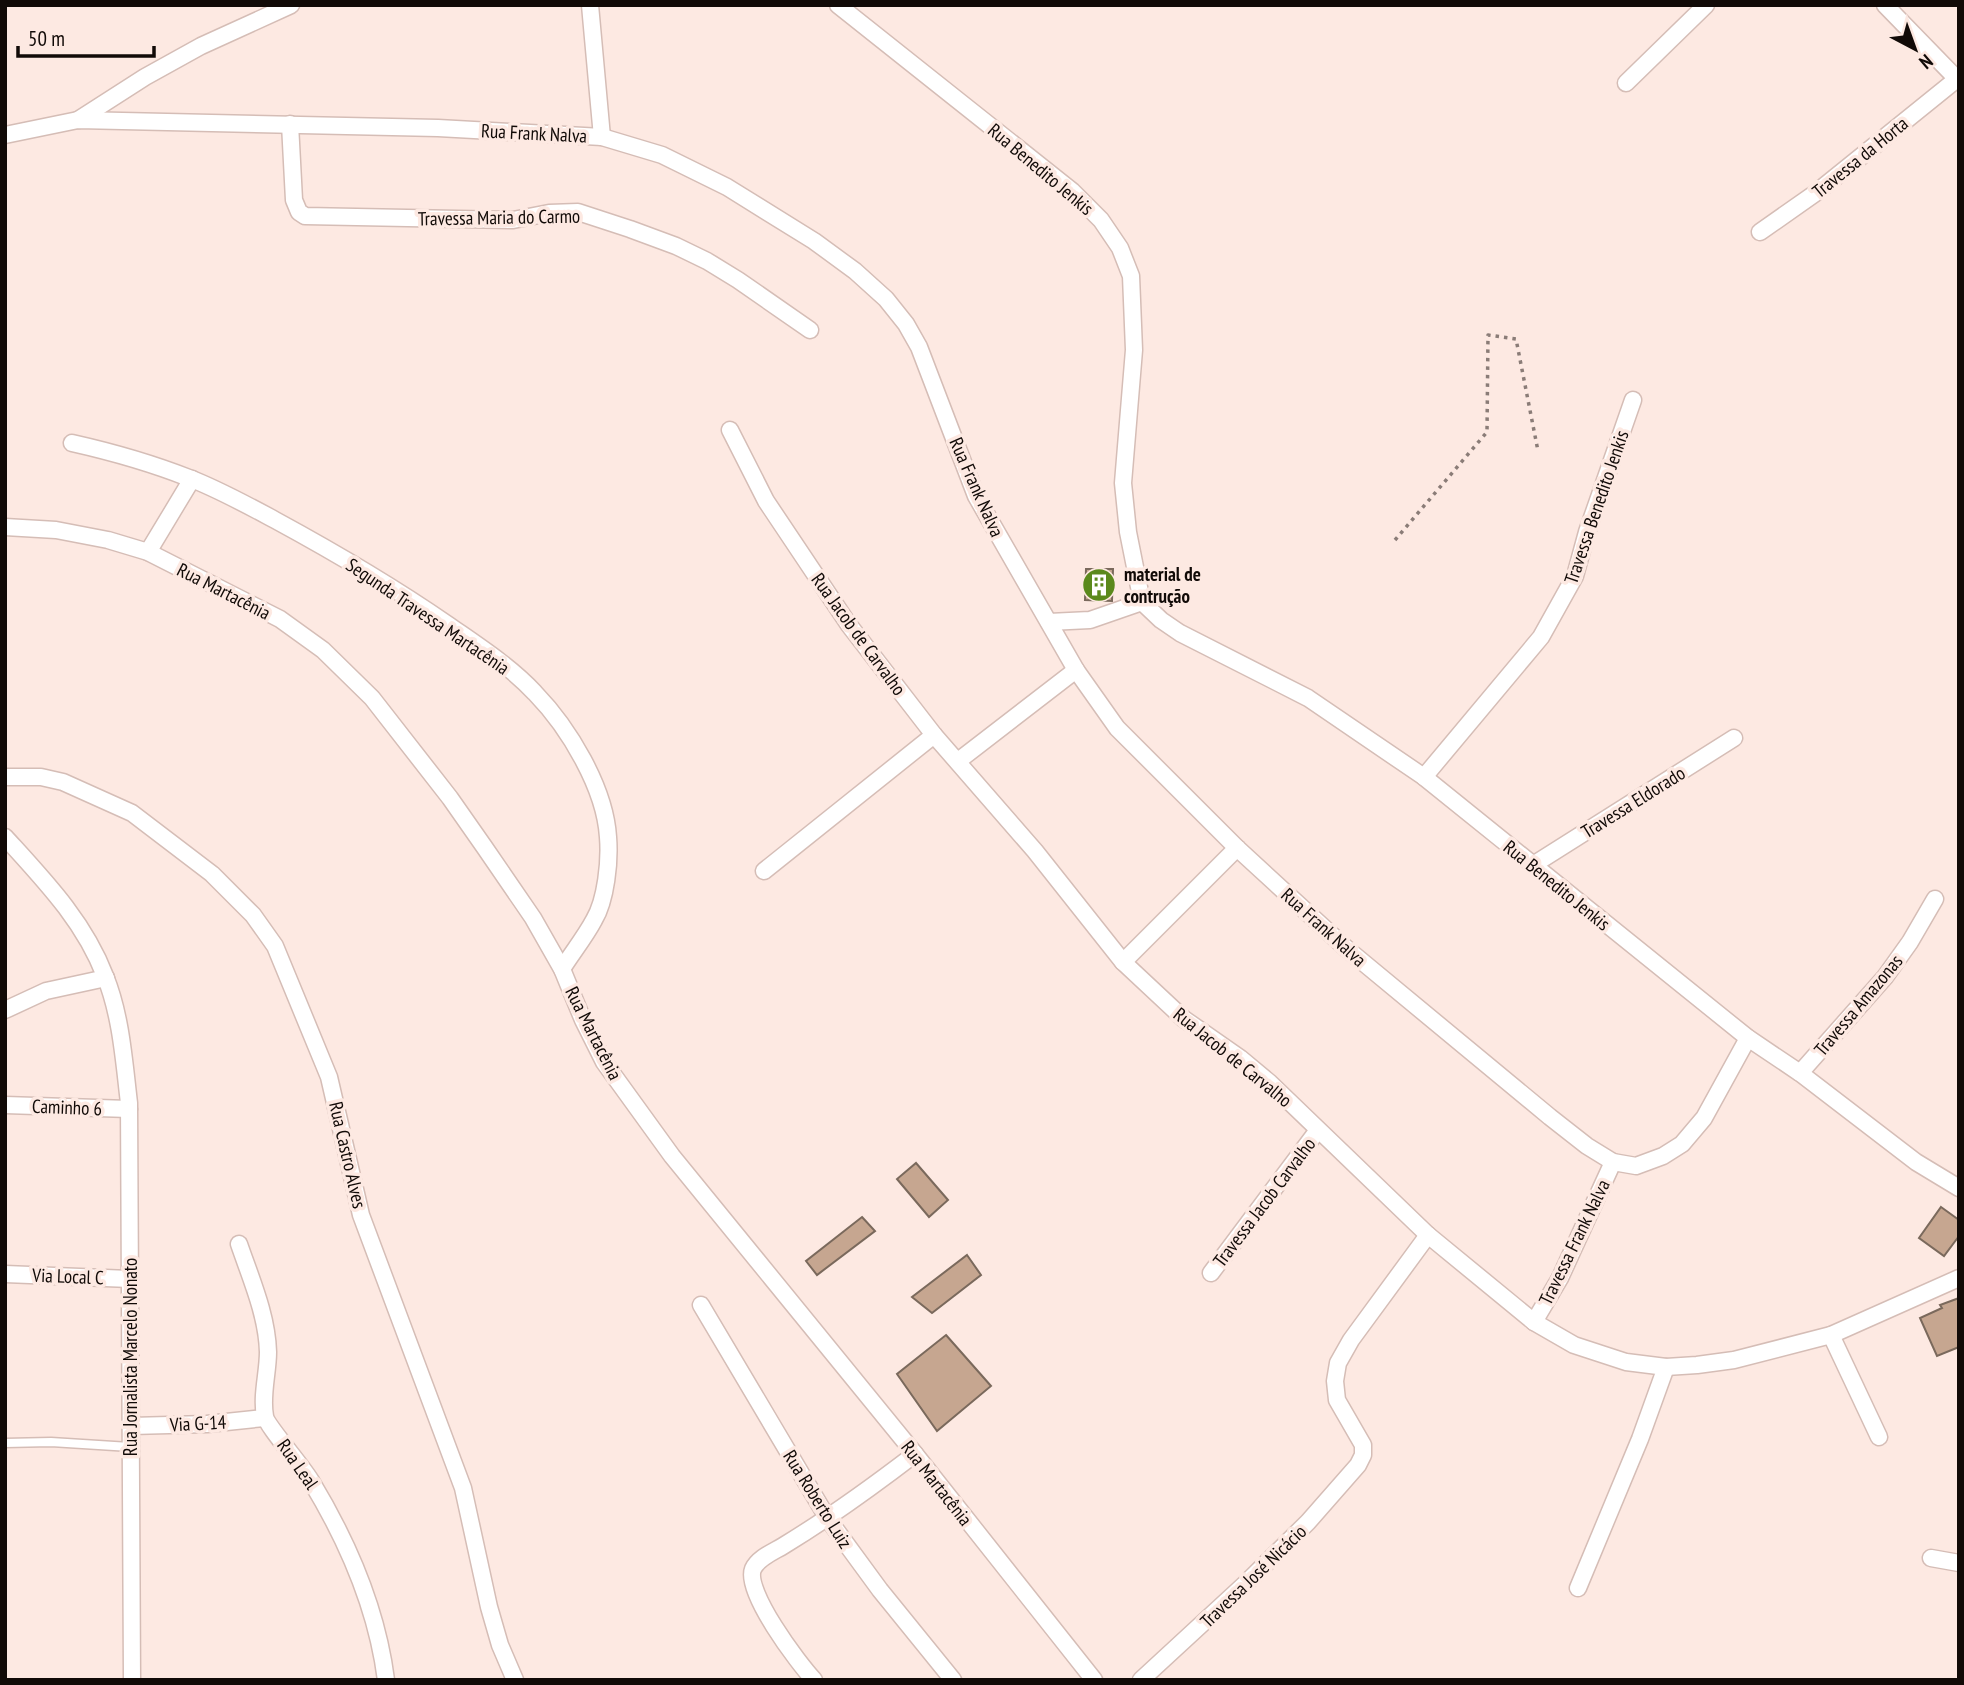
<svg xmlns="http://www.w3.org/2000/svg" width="1964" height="1685" viewBox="0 0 1964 1685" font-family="'PT Sans Narrow',sans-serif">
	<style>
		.building { fill: #c6a690; stroke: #7a695c; stroke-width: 2 }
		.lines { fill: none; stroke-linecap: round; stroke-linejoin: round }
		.service-casing { stroke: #d5bdb6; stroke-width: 11 }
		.minor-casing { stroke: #d5bdb6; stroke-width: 19 }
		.path { stroke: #8a7c77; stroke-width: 3.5; stroke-dasharray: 3.5 5; stroke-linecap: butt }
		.service { stroke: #fff; stroke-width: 8 }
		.minor { stroke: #fff; stroke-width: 16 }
		.labels { text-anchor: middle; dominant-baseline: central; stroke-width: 7; stroke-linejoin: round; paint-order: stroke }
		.street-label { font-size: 19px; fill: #110a07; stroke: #fde9e2 }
		.poi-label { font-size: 19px; font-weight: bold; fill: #110a07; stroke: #fde9e2; text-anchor: start }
	</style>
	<rect width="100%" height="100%" fill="#fde9e2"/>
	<g class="building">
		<polygon points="1086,569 1113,569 1112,601 1085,600"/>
		<polygon points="916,1163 948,1200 929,1217 897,1179"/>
		<polygon points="1941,1207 1959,1220 1959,1236 1944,1256 1919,1238"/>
		<polygon points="862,1217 875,1231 817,1275 806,1261"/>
		<polygon points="967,1255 981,1275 932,1313 912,1297"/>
		<polygon points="1959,1298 1959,1347 1937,1356 1920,1318 1942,1308 1940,1305"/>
		<polygon points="946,1335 991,1386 937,1431 897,1374"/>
	</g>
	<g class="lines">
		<g class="service-casing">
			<polyline id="service" points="5,1443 51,1442 130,1447"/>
		</g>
		<g class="minor-casing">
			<g id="minor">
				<polyline points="590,5 602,137"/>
				<polyline points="838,5 1072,191 1101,220 1120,248 1131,276 1134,350 1123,483 1128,532 1142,602 1161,620 1180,633 1308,698 1424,777 1748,1038 1800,1073 1916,1162 1959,1188"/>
				<polyline points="1885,5 1959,81"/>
				<polyline points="1626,83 1706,5"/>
				<polyline points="78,120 145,77 201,46 291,5"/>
				<polyline points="290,124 294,200 299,212 305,216 513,220 549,213 578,212 630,229 676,246 707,261 738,280 810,330"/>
				<polyline points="5,135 78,120 438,128 602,137 662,155 727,187 814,241 855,271 886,299 906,324 919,347 976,496 1076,670 1117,728 1237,848 1347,949 1550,1117 1587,1146 1613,1162 1636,1166 1663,1156 1682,1144 1704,1118 1748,1038"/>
				<polyline points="1760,232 1817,192 1957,79"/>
				<polyline points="730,430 766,501 849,625 934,735 1035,851 1123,962 1184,1019 1240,1058 1270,1083 1428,1235 1534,1322 1574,1345 1626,1362 1666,1367 1697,1365 1734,1360 1831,1335 1959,1278"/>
				<path d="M72,443C112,452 151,463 189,478C218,489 247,505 275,520C334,552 392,586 447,624C477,645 510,666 535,693C569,728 605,788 608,837C610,861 606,900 594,920C585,937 572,953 562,969"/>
				<polyline points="5,527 56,530 108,540 148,552 280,619 323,650 372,698 450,798 485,848 533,918 562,969 583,1020 604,1062 672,1156 915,1454 1094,1680"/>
				<polyline points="148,552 192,479"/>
				<polyline points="1049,622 1090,620 1142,602"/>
				<polyline points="958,761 1076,670"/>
				<polyline points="5,777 41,777 63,782 132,813 212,874 253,915 275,946 329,1077 361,1215 463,1488 489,1607 500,1645 515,1680"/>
				<polyline points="1424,777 1541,637 1575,576 1587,532 1633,400"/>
				<path d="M5,837C44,880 84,921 105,976C121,1015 124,1061 129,1103L132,1680"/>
				<polyline points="1533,865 1734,738"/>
				<polyline points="764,871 934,735"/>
				<polyline points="1123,962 1237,848"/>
				<polyline points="5,1010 46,991 106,978"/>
				<polyline points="1800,1073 1885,977 1910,942 1935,899"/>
				<polyline points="5,1105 129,1109"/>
				<path d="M239,1244C251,1279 267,1315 268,1352C268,1373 261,1396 265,1416C266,1425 304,1468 311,1481C348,1542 377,1609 386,1680"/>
				<polyline points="1211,1273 1318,1130"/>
				<polyline points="5,1274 130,1279"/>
				<polyline points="701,1305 828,1519 880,1590 953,1680"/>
				<polyline points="1534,1322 1560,1278 1613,1162"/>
				<polyline points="1831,1335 1879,1437"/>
				<polyline points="131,1426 207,1424 264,1418"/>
				<polyline points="1931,1558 1959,1563"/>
				<polyline points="1578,1588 1640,1439 1666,1367"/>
				<path d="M814,1680C798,1663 744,1591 753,1569C758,1558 773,1552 783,1546C829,1518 872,1487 915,1454"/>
				<polyline points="1141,1680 1244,1585 1308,1522 1358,1465 1363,1455 1363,1445 1337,1400 1335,1381 1338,1363 1351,1340 1428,1235"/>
			</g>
		</g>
		<polyline class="path" points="1395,540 1487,432 1488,335 1516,339 1538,451"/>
		<use href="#service" class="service"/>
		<use href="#minor" class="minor"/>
	</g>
	<defs>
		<g id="building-disc" transform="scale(1.75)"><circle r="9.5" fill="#5b891c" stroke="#fde9e2"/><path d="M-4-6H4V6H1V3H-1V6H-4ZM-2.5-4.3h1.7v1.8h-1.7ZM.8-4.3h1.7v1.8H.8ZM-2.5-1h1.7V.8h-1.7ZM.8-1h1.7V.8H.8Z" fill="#fff"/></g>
	</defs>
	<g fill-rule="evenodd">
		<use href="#building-disc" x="1099" y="585"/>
	</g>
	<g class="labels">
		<g class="street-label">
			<text transform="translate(534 133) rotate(3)">Rua Frank Nalva</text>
			<text transform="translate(1860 157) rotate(-39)">Travessa da Horta</text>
			<text transform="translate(1041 169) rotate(40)">Rua Benedito Jenkis</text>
			<text transform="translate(499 217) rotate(-1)">Travessa Maria do Carmo</text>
			<text transform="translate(977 487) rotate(66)">Rua Frank Nalva</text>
			<text transform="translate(1596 507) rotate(-71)">Travessa Benedito Jenkis</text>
			<text transform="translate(224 591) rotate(27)">Rua Martacênia</text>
			<text transform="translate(428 616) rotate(34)">Segunda Travessa Martacênia</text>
			<text transform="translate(859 634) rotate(54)">Rua Jacob de Carvalho</text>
			<text transform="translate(1633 802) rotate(-32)">Travessa Eldorado</text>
			<text transform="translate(1557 885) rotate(39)">Rua Benedito Jenkis</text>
			<text transform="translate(1324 927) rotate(42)">Rua Frank Nalva</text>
			<text transform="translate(1858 1005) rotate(-50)">Travessa Amazonas</text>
			<text transform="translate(594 1033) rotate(63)">Rua Martacênia</text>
			<text transform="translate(1233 1057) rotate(39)">Rua Jacob de Carvalho</text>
			<text transform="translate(67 1107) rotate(2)">Caminho 6</text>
			<text transform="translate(348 1155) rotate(77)">Rua Castro Alves</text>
			<text transform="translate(1264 1202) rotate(-53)">Travessa Jacob Carvalho</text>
			<text transform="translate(1574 1242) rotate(-64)">Travessa Frank Nalva</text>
			<text transform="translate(68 1276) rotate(2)">Via Local C</text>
			<text transform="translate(130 1357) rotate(-90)">Rua Jornalista Marcelo Nonato</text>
			<text transform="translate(198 1423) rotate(-3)">Via G-14</text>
			<text transform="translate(298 1464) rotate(55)">Rua Leal</text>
			<text transform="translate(937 1483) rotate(52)">Rua Martacênia</text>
			<text transform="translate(818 1499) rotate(58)">Rua Roberto Luiz</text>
			<text transform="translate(1253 1576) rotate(-44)">Travessa José Nicácio</text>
		</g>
		<g class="poi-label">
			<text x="1124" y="574">material de<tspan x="1124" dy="22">contrução</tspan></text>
		</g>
	</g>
	<rect width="1964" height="1685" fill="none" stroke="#110a07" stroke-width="14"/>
	<g transform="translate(1915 49) rotate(139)" stroke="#fde9e2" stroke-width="5" paint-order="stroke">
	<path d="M0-5L12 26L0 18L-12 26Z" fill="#110a07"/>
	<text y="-10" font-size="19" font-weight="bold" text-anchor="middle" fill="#110a07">N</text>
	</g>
	<path d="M18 46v10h136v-10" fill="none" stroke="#110a07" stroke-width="3.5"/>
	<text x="28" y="46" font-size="21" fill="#110a07" stroke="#fde9e2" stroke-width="5" paint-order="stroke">50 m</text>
</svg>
